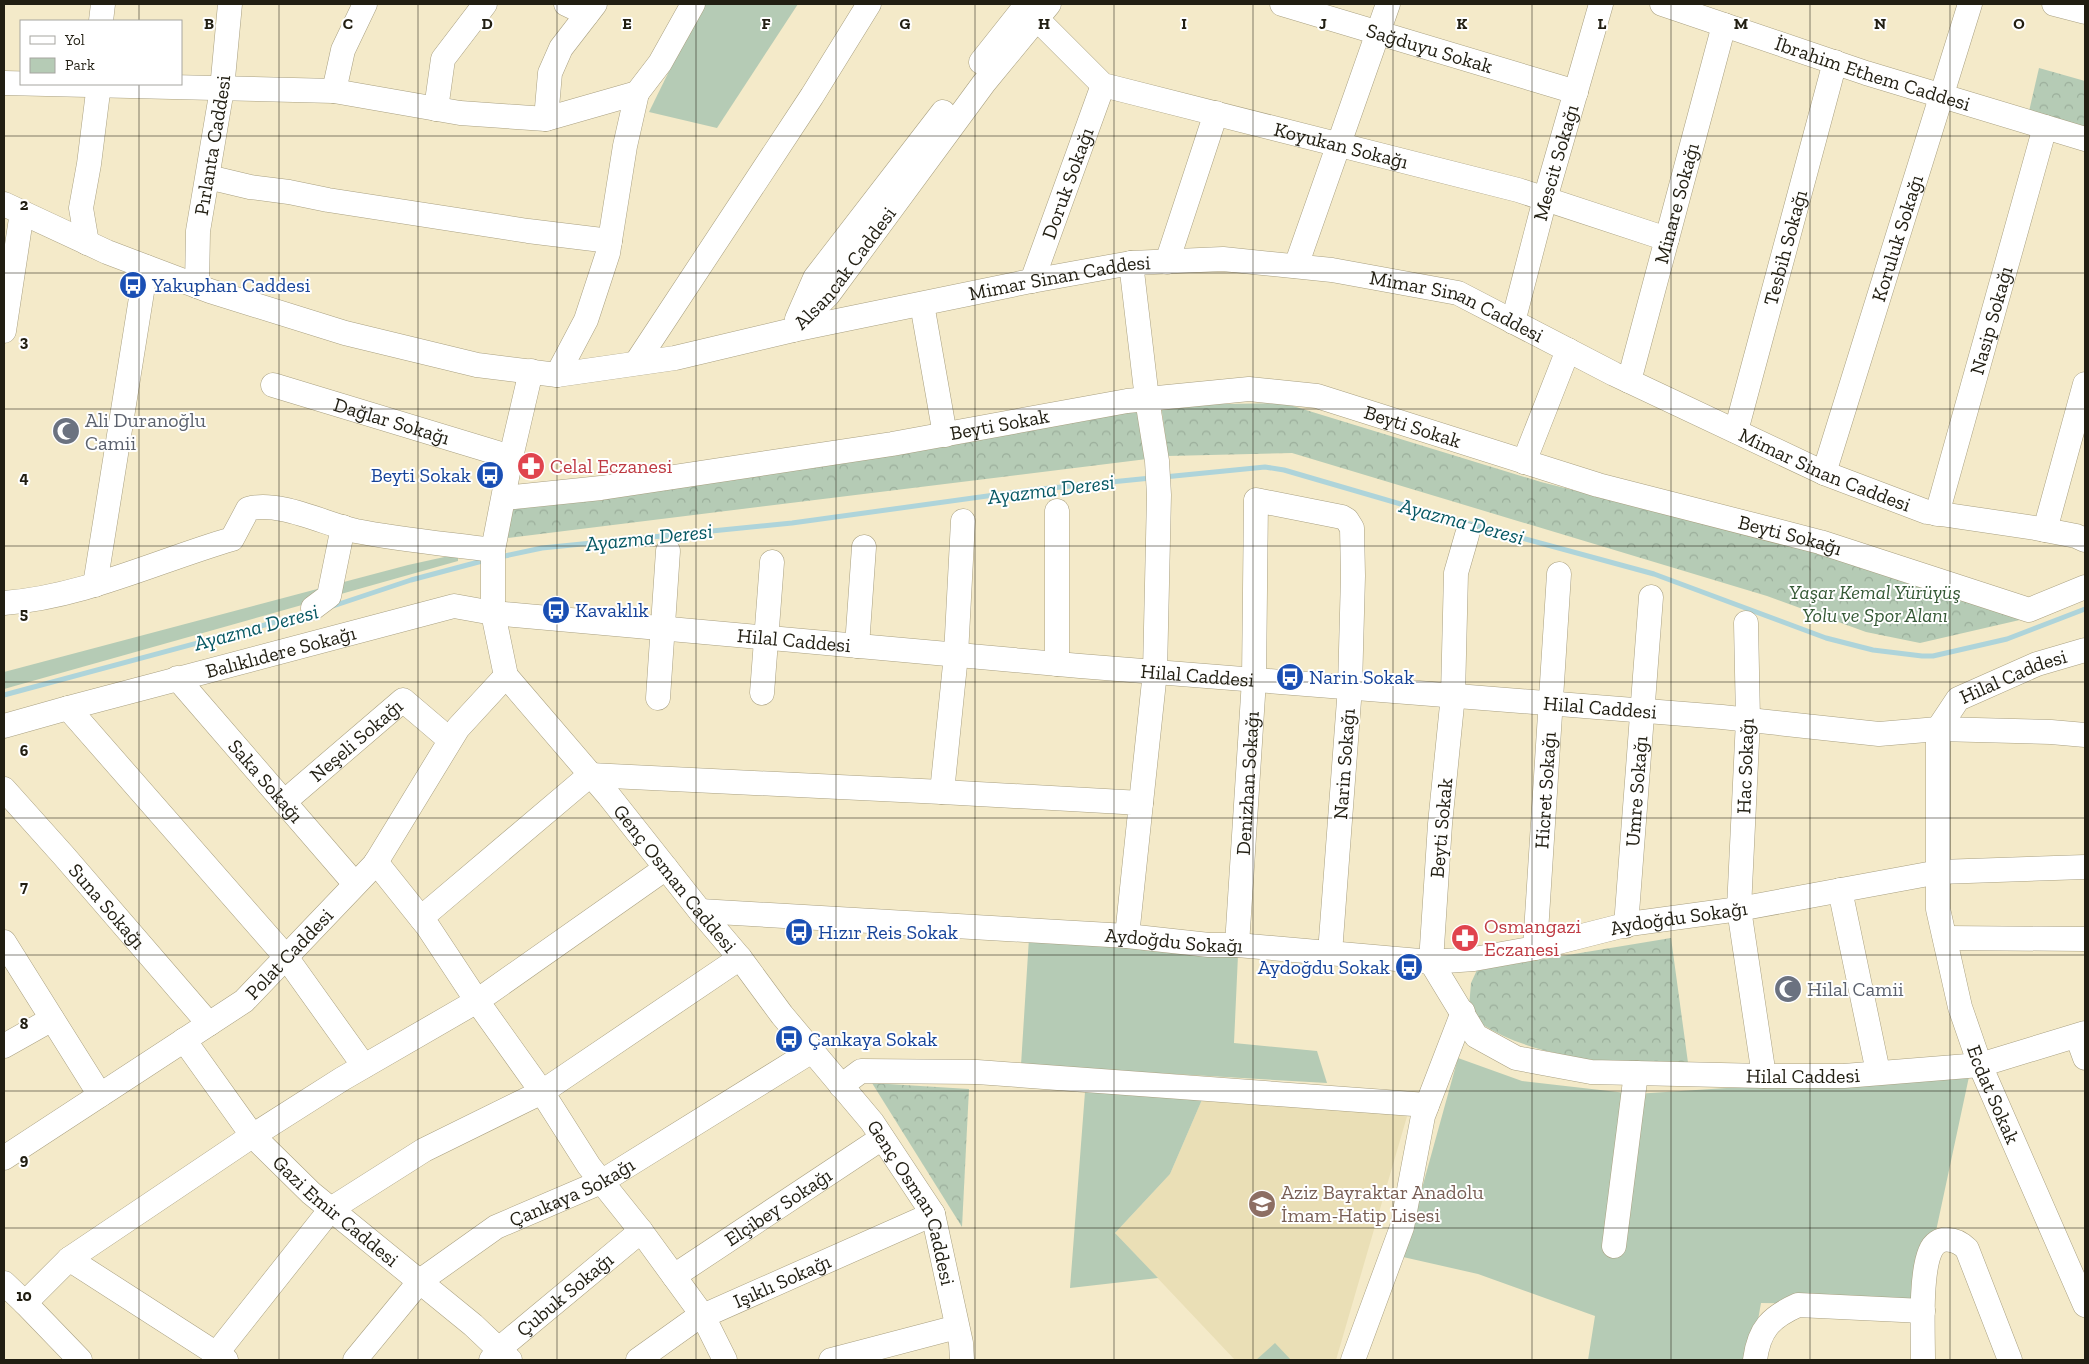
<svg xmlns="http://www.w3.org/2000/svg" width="2089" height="1364" viewBox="0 0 2089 1364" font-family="'Zilla Slab',serif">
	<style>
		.built { fill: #eadfb6 }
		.green { fill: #b5cbb5 }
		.forest { fill: url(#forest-crowns) }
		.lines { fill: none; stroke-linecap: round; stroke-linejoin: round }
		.stream { stroke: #aed4da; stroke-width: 5 }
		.minor-casing { stroke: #a9a081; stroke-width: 25 }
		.minor { stroke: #fff; stroke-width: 24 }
		.grid { fill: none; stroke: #211e12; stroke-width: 1; stroke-opacity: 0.55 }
		.labels { text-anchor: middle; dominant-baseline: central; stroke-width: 4; stroke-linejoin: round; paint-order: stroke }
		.street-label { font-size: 20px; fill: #211e12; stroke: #fff }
		.transit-label { font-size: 20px; fill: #164399; stroke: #fff; text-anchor: start }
		.worship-label { font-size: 20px; fill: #5b616d; stroke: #fff; text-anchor: start }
		.health-label { font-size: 20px; fill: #be3a42; stroke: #fff; text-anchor: start }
		.park-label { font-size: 20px; font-style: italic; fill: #345834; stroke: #fff }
		.education-label { font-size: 20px; fill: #785e54; stroke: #fff; text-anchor: start }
		.water-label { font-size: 21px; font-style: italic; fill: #075863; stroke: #fff }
		.grid-label { font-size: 16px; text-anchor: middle; font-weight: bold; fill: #211e12; stroke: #fff; stroke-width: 4; stroke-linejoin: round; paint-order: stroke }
	</style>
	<defs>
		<pattern id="forest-crowns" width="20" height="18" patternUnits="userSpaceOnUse" patternTransform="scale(1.25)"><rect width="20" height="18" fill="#b5cbb5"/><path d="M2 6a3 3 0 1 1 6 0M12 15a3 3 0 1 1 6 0" fill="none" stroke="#9bae9b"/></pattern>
	</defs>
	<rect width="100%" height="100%" fill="#f4eac9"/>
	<polygon class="built" points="1204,1095 1408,1113 1336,1360 1235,1360 1115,1233 1170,1174"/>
	<g class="green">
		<polygon points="702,4 798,4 717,128 649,112"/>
		<polygon points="458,554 458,561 4,689 4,672 408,565"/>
		<polygon points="1029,938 1238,955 1234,1043 1317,1051 1327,1083 1021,1065"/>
		<polygon points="1458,1058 1522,1081 1635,1094 1970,1072 1920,1306 1761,1303 1751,1360 1588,1360 1595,1316 1478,1274 1403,1257"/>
		<polygon points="1085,1092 1204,1095 1170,1174 1115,1233 1158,1278 1070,1288"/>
		<polygon points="1275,1343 1291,1360 1256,1360"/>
	</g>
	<g class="forest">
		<polygon points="2039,68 2085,81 2085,136 2027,120"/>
		<polygon points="1141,402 1147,459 507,538 510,508"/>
		<polygon points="1283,403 1541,482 1795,546 2024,619 1920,643 1866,632 1767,596 1292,453 1168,456 1161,405"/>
		<path d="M1671,938L1689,1070C1625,1064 1538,1060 1483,1025C1477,1021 1473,1012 1469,1007L1471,983L1477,970Z"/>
		<polygon points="872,1083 969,1089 962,1227"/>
	</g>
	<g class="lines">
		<g class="stream">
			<polyline points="1164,477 1265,467 1284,470 1452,519 1654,574 1826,638 1873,650 1922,656 1933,656 2007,639 2085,609"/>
			<polyline points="500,557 542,548 792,523 1031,490 1151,478"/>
			<polyline points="330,607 411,580 486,560"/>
			<polyline points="4,695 309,613"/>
		</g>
		<g class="minor-casing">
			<g id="minor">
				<polyline points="566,4 587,14"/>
				<path id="s1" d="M1282,4L1576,92"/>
				<path id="s2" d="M1662,4L1866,73L2085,139"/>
				<polyline points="2054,4 2085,12"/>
				<path id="s3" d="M1037,19L1103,85L1518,190L1667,239"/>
				<polyline points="101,21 103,4"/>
				<polyline points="981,62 1027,4"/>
				<polyline points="4,83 334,91 460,113 546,119 637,93 660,63 693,4"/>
				<polyline points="334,91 343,50 365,4"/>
				<polyline points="436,109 443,59 485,4"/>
				<polyline points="546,119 550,73 561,48 595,4"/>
				<polyline points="208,177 250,187 289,192 328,200 528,231 610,241"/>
				<path id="s4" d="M4,204L107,252L210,291L345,333L477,365L557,375L675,358L793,330L1026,282L1131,263L1223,259L1332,270L1458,293L1614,374L1824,473L1927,512L2035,528L2076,536L2085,540"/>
				<polyline points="87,243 81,208 89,164 99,84"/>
				<polyline points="1167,262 1216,113"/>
				<polyline points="1131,263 1147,399 1157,461 1159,495 1155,672 1141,803"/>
				<polyline points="1296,266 1388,4"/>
				<path id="s5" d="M1032,281L1103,85"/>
				<path id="s6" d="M197,286L198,231L222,89L230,4"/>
				<polyline points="922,304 945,435"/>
				<polyline points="797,319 815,278 943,112"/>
				<path id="s7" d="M1513,322L1545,199L1601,4"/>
				<path id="s8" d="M793,330L828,295L984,83L1049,4"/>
				<polyline points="4,331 22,212"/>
				<polyline points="636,363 812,96 869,4"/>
				<path id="s9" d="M531,371L511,457L493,550V613L506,676L609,796L700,911L740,958L782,1015L872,1122L933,1214L961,1343L962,1360"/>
				<polyline points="557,375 586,320 608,253 625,146 637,93"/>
				<path id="s10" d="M1629,381L1724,25"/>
				<path id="s11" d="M273,385L511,457"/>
				<path id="s12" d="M1736,431L1835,62"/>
				<polyline points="1524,462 1568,350"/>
				<path id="s13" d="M1824,473L1970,4"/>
				<path id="s14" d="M504,498L601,488L892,444L1127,401L1249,389L1317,396L1598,485L1820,542L2029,610L2085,587"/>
				<path id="s15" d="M1937,514L2045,127"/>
				<polyline points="2045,530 2085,384"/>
				<path id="s16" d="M1467,535L1456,573L1453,695L1440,824L1431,962L1476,1036L1516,1058L1591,1072L1764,1076H1844L1980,1065L2085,1033"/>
				<polyline points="95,585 146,267"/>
				<path d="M4,603C83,597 157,561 232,539L248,509C278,500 325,524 356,531C401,540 448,544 493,550"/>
				<polyline points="313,608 329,596 343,527"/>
				<polyline points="1746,623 1748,720 1739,909 1764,1076"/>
				<polyline points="857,646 864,547"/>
				<polyline points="1057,664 1057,511"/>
				<path id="s17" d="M177,678L355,884"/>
				<polyline points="762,693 772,562"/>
				<polyline points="658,698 668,551"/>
				<path id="s18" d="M68,708L454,606L493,613L1080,666L1722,717L1879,734L1938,729L2051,732L2085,735"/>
				<polyline points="4,726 68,708 286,957 364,1066"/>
				<path id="s19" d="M1938,729V909L1960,1007L1980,1065L2085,1305"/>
				<path id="s20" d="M1938,729L1958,699L2037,664L2085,650"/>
				<path id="s21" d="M4,789L64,856L209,1024"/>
				<polyline points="942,792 956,655 963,521"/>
				<path id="s22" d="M284,802L403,700L450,740"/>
				<polyline points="666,868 477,1001 542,1092 589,1166 641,1231 703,1316 725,1360"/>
				<polyline points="1840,890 1878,1072"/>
				<path id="s23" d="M700,911L1127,936L1209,945H1237L1431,962L1474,959L1535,948L1629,924L1739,909L1939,872L2085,867"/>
				<polyline points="421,918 590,775 942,792 1141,803 1127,936"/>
				<path id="s24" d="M1626,926L1651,597"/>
				<polyline points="1945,938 2085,939"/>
				<polyline points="4,942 100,1095"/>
				<path id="s25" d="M1237,945L1254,680L1256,500L1342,517L1347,520L1352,528L1353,576L1350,687L1330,953"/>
				<path id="s26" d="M1535,948L1559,574"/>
				<polyline points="2077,1036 2085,1058"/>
				<path id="s27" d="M184,1040L252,1135L311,1193L473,1325L510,1360"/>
				<polyline points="4,1046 52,1019"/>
				<polyline points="841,1086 861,1071 977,1072 1427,1105"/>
				<path id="s28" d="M4,1158L244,1001L375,864L458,728L506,676"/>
				<polyline points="1614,1246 1636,1073"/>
				<polyline points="69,1259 246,1140 342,1079 477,1001 428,927 376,862"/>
				<path id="s29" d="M674,1276L882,1138"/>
				<polyline points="4,1283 25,1303"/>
				<polyline points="216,1354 331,1209 424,1150 542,1092 740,958"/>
				<polyline points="80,1360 25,1303 69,1259 226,1360"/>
				<path id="s30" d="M355,1360L420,1281L496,1227L601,1182L812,1051"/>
				<path id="s31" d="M491,1360L499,1349L641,1231"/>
				<path id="s32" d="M638,1360L694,1320L933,1214"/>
				<polyline points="831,1360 957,1327"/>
				<polyline points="1353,1360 1402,1227 1423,1116 1463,1012"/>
				<path d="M1755,1360C1759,1329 1771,1317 1798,1305L1923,1311"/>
				<path d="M1923,1360C1923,1333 1920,1276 1930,1252C1937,1234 1956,1238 1967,1249L2010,1360"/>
			</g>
		</g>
		<use href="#minor" class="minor"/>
	</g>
	<path class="grid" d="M139,4V21M279,4V1360M418,4V1360M557,4V1360M696,4V1360M836,4V1360M975,4V1360M1114,4V1360M1253,4V1360M1393,4V1360M1532,4V1360M1671,4V1360M1810,4V1360M1950,4V1360M139,84V1360M4,136H2085M4,273H2085M4,409H2085M4,546H2085M4,682H2085M4,818H2085M4,955H2085M4,1091H2085M4,1228H2085"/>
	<defs>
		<g id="bus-disc" transform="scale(1.4375)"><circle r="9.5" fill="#1a4fb4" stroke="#fff"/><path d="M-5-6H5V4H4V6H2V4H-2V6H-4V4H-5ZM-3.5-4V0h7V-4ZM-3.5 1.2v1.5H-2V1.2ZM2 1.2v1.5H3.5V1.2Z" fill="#fff"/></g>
		<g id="mosque-disc" transform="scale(1.4375)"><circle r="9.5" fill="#6b7280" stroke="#fff"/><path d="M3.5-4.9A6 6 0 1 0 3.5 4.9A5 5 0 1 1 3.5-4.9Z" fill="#fff"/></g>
		<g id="pharmacy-disc" transform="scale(1.4375)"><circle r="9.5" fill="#e0444e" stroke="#fff"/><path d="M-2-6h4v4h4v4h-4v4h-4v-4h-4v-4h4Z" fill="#fff"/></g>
		<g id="school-disc" transform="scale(1.4375)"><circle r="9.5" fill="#8d6e63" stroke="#fff"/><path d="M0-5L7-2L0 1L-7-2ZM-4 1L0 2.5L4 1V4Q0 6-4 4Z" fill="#fff"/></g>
	</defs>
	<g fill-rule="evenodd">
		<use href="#bus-disc" x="133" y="285"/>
		<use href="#mosque-disc" x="66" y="431"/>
		<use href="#pharmacy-disc" x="531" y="466"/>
		<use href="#bus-disc" x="490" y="475"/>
		<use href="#bus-disc" x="556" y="610"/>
		<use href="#bus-disc" x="1290" y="677"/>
		<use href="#bus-disc" x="799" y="932"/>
		<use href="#pharmacy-disc" x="1465" y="938"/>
		<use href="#bus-disc" x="1409" y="967"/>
		<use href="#mosque-disc" x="1788" y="989"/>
		<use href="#bus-disc" x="789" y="1039"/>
		<use href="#school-disc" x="1262" y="1204"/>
	</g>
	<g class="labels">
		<g class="street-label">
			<text stroke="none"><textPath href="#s1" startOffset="154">Sağduyu Sokak</textPath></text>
			<text stroke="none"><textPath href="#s2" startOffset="222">İbrahim Ethem Caddesi</textPath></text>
			<text stroke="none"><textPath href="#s6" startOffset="142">Pırlanta Caddesi</textPath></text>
			<text stroke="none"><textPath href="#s3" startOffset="339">Koyukan Sokağı</textPath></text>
			<text stroke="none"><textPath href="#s7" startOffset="165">Mescit Sokağı</textPath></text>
			<text stroke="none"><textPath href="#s5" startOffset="104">Doruk Sokağı</textPath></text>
			<text stroke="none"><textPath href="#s10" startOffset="184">Minare Sokağı</textPath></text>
			<text stroke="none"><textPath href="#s13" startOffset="246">Koruluk Sokağı</textPath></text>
			<text stroke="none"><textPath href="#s12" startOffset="190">Tesbih Sokağı</textPath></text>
			<text stroke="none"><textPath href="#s8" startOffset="81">Alsancak Caddesi</textPath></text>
			<text stroke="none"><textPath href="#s4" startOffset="1094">Mimar Sinan Caddesi</textPath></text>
			<text stroke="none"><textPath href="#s4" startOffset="1499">Mimar Sinan Caddesi</textPath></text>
			<text stroke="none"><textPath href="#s15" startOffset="201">Nasip Sokağı</textPath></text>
			<text stroke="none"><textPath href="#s11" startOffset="124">Dağlar Sokağı</textPath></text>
			<text stroke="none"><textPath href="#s14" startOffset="501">Beyti Sokak</textPath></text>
			<text stroke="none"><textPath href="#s14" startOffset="922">Beyti Sokak</textPath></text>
			<text stroke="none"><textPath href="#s4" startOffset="1904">Mimar Sinan Caddesi</textPath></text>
			<text stroke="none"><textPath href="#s14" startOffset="1315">Beyti Sokağı</textPath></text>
			<text stroke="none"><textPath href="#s18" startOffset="741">Hilal Caddesi</textPath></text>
			<text stroke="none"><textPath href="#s18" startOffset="220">Balıklıdere Sokağı</textPath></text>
			<text stroke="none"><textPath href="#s18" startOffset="1146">Hilal Caddesi</textPath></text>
			<text stroke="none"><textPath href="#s20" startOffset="96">Hilal Caddesi</textPath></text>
			<text stroke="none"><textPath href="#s18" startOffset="1550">Hilal Caddesi</textPath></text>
			<text stroke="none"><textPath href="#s22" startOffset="95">Neşeli Sokağı</textPath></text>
			<text transform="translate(1344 764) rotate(-86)">Narin Sokağı</text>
			<text transform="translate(1745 766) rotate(-88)">Hac Sokağı</text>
			<text stroke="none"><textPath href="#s17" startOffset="136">Saka Sokağı</textPath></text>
			<text stroke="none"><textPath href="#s25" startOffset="162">Denizhan Sokağı</textPath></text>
			<text stroke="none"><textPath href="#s26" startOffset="158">Hicret Sokağı</textPath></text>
			<text stroke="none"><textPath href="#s24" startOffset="135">Umre Sokağı</textPath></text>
			<text transform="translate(1441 828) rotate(-85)">Beyti Sokak</text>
			<text stroke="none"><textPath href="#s9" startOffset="574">Genç Osman Caddesi</textPath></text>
			<text stroke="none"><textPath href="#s21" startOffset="156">Suna Sokağı</textPath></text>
			<text stroke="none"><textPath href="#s23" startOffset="985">Aydoğdu Sokağı</textPath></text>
			<text stroke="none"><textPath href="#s23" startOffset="475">Aydoğdu Sokağı</textPath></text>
			<text stroke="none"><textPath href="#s28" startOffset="352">Polat Caddesi</textPath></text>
			<text stroke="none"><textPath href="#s16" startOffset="850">Hilal Caddesi</textPath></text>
			<text stroke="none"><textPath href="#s19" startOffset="374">Ecdat Sokak</textPath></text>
			<text stroke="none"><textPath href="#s30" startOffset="279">Çankaya Sokağı</textPath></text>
			<text stroke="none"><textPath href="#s9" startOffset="979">Genç Osman Caddesi</textPath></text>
			<text stroke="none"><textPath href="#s29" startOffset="125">Elçibey Sokağı</textPath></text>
			<text stroke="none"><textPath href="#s27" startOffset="230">Gazi Emir Caddesi</textPath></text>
			<text stroke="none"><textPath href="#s32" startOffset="165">Işıklı Sokağı</textPath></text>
			<text stroke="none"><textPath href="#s31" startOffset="99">Çubuk Sokağı</textPath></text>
		</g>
		<g class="transit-label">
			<text x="152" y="285">Yakuphan Caddesi</text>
			<text x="471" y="475" text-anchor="end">Beyti Sokak</text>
			<text x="575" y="610">Kavaklık</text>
			<text x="1309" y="677">Narin Sokak</text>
			<text x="818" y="932">Hızır Reis Sokak</text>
			<text x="1390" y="967" text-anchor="end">Aydoğdu Sokak</text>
			<text x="808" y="1039">Çankaya Sokak</text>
		</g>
		<g class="worship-label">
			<text x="85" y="420">Ali Duranoğlu<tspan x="85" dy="23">Camii</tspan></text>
			<text x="1807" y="989">Hilal Camii</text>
		</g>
		<g class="health-label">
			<text x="550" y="466">Celal Eczanesi</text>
			<text x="1484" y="926">Osmangazi<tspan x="1484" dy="23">Eczanesi</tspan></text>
		</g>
		<g class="park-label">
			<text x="1875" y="592">Yaşar Kemal Yürüyüş<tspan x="1875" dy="23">Yolu ve Spor Alanı</tspan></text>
		</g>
		<g class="education-label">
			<text x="1281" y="1192">Aziz Bayraktar Anadolu<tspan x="1281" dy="23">İmam-Hatip Lisesi</tspan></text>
		</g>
		<g class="water-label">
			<text transform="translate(1051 489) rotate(-7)">Ayazma Deresi</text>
			<text transform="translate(1462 521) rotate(15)">Ayazma Deresi</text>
			<text transform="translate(649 537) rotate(-6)">Ayazma Deresi</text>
			<text transform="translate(256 627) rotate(-15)">Ayazma Deresi</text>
		</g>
	</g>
	<g class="grid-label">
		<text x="209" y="29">B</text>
		<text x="348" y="29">C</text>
		<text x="487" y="29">D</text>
		<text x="627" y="29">E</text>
		<text x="766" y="29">F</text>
		<text x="905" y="29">G</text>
		<text x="1044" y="29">H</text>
		<text x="1184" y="29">I</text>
		<text x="1323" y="29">J</text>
		<text x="1462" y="29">K</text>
		<text x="1602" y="29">L</text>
		<text x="1741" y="29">M</text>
		<text x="1880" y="29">N</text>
		<text x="2019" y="29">O</text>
		<text x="24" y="210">2</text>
		<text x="24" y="347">3</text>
		<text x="24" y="483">4</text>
		<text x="24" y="619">5</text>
		<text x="24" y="756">6</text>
		<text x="24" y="892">7</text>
		<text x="24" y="1029">8</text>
		<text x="24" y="1165">9</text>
		<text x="24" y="1301">10</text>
	</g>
	<rect width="2089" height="1364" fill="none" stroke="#211e12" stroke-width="10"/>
	<rect x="20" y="20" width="162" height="65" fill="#ffffff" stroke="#a6a5a0"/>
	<rect x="30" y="36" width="25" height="8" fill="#ffffff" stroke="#a6a5a0"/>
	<text x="65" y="45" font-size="15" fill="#211e12">Yol</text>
	<rect x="30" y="58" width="25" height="15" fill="#b5cbb5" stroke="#a6a5a0"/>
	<text x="65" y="70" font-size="15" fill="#211e12">Park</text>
</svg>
